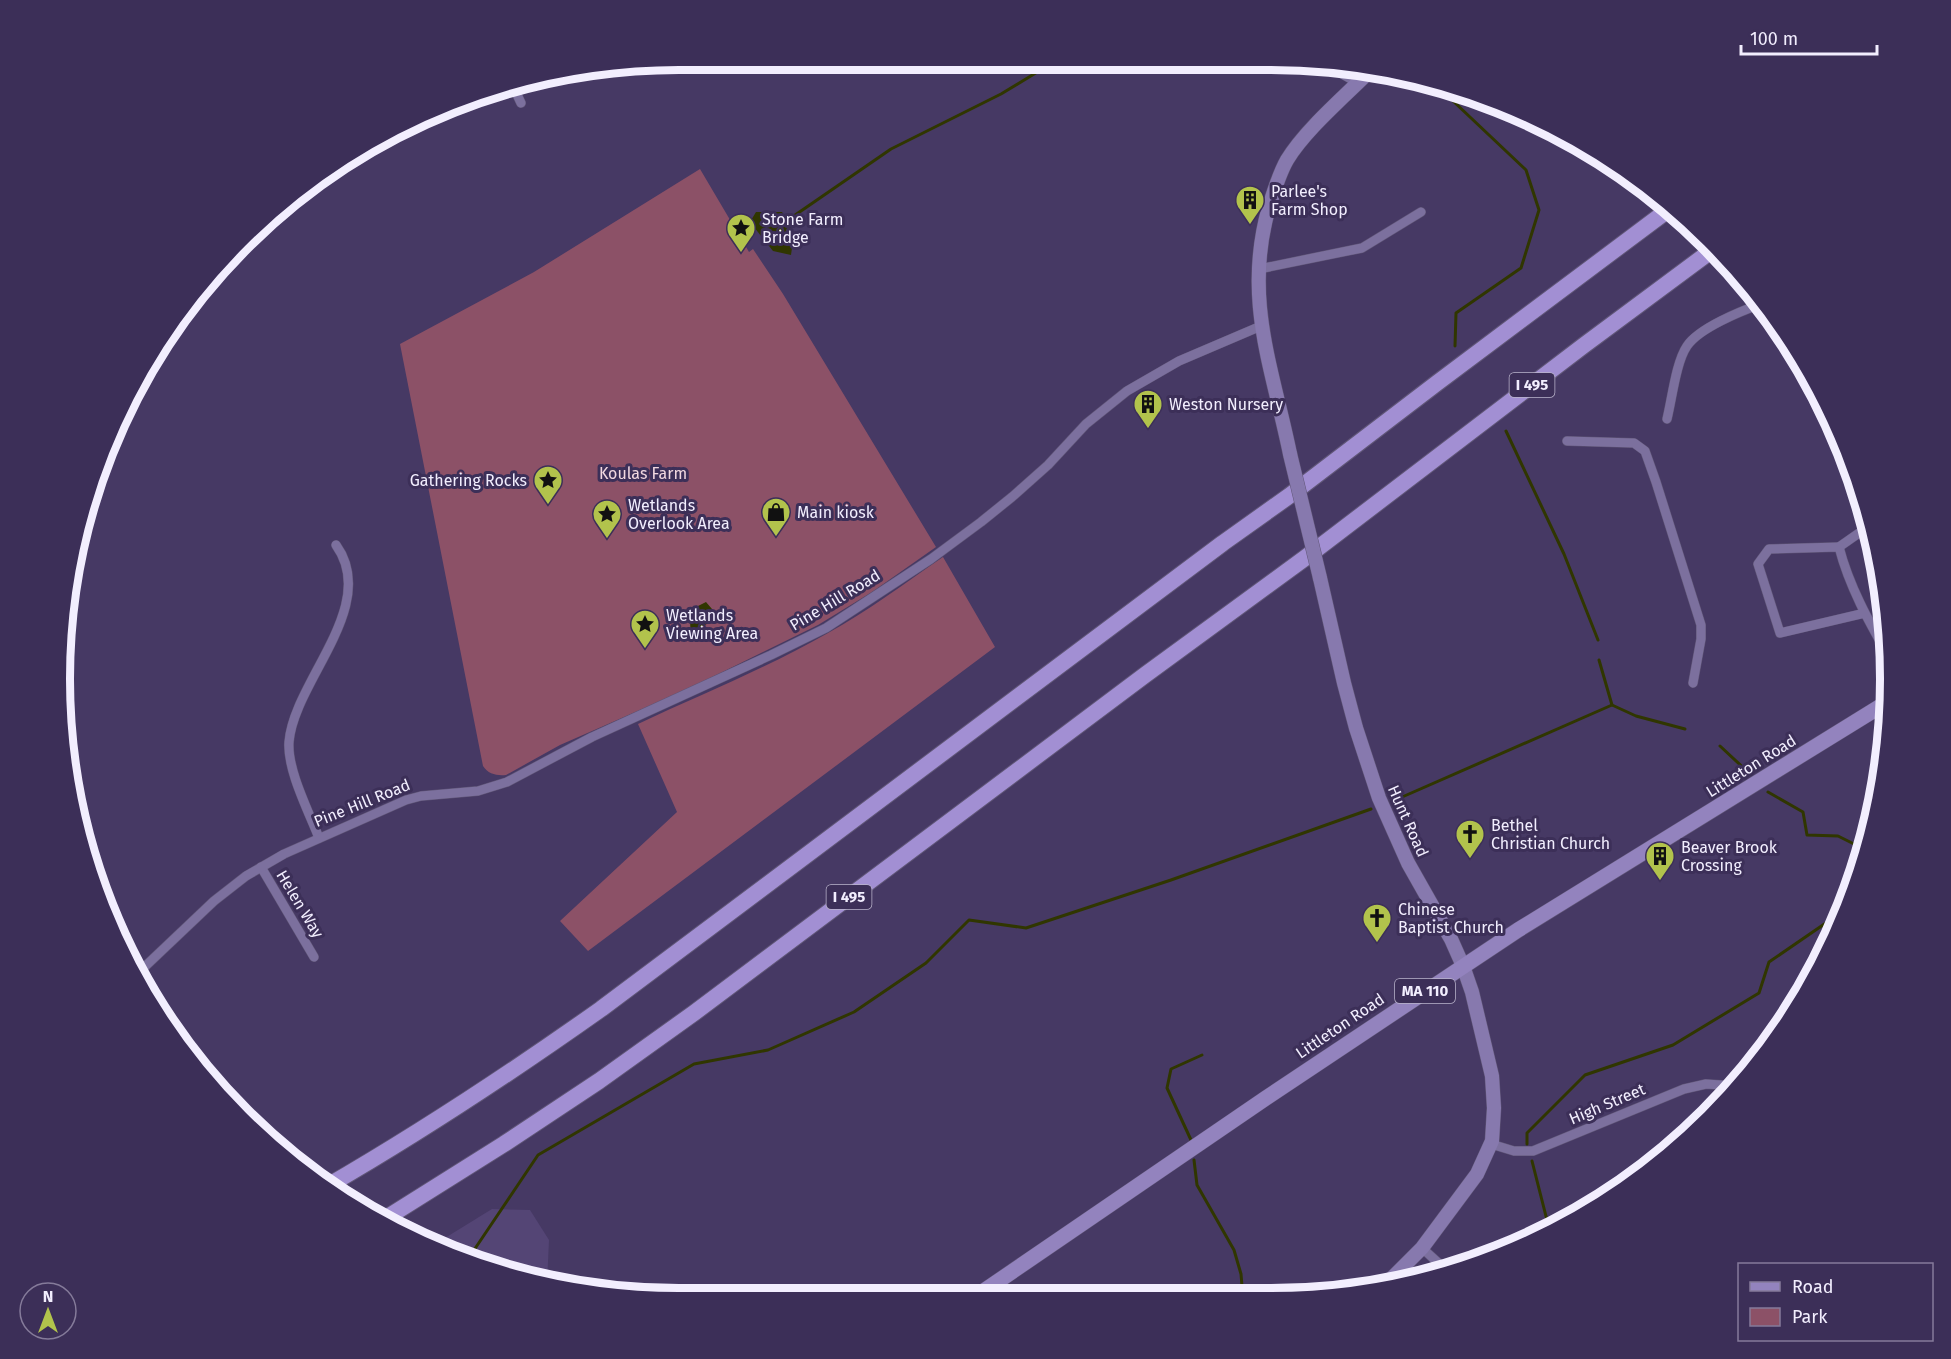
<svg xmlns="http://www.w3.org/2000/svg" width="1951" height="1359" viewBox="0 0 1951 1359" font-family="'Fira Sans',sans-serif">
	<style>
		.built { fill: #544575 }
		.green { fill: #8c5167 }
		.water { fill: #303600 }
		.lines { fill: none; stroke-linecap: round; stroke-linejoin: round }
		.stream { stroke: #303600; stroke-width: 3 }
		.street-casing { stroke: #605677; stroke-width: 10 }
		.secondary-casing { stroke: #605677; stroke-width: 15 }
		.primary-casing { stroke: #605677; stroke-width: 16 }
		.highway-casing { stroke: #605677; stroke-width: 18 }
		.street { stroke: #7c709e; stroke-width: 9 }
		.secondary { stroke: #8779ae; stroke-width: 14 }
		.primary { stroke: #9383be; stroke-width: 15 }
		.highway { stroke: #a28fd3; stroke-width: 16 }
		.secondary-bridge-casing { stroke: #605677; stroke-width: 15; stroke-linecap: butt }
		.secondary-bridge { stroke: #8779ae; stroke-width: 14 }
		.labels { text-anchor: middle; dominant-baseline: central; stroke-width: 6; stroke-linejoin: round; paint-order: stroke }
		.shield { fill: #3c2f58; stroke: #bbb5cc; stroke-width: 1.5 }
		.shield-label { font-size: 15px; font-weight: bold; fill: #f2eefe }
		.poi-label { font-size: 16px; fill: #f2eefe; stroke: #3c2f58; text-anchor: start }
		.park-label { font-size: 16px; fill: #f1d8e0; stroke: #3c2f58 }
		.street-label { font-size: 16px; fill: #f2eefe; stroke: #3c2f58 }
		.rim { fill: none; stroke: #f2eefe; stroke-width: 8 }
	</style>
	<rect width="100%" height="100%" fill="#463964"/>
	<polygon class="built" points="492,1209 530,1210 549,1240 547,1284 442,1252 432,1246"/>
	<g class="green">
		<path d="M700,169L749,252L753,249L783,294L936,547L872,592L818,625L686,690L560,745L506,775C497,776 488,774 483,766L400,344L534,272Z"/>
		<path d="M943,557L995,647L588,951L560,921L677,812L638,724C702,694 767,668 828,633C868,611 905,583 943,557Z"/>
	</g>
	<g class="water">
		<polygon points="756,212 782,212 794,233 791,255 773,251 750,222"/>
		<polygon points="706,602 712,609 714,620 703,626 691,638 690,621 684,616 689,607 696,607"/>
	</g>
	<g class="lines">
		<g class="stream">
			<polyline points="1434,83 1526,170 1539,210 1521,268 1456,313 1455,346"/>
			<polyline points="785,222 891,149 1001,94 1057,60"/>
			<polyline points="1506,431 1564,554 1598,640"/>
			<polyline points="1599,660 1612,705 1636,716 1685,729"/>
			<polyline points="1720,746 1749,773"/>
			<polyline points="1768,792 1803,812 1807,835 1838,836 1858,846"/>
			<polyline points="1393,801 1612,705"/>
			<polyline points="1191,1140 1167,1088 1171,1069 1202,1055"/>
			<polyline points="1527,1144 1527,1133 1585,1075 1673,1045 1759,993 1769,962 1836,916 1859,846 1867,839"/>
			<polyline points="1194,1160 1197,1185 1234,1250 1241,1274 1243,1298"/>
			<polyline points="1532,1161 1550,1232"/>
			<polyline points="468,1259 538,1155 694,1064 768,1050 854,1012 926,963 969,920 1026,928 1171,880 1371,809"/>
		</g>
		<g class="street-casing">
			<g id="street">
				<polyline points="1326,65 1358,83"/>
				<polyline points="512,84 521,103"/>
				<polyline points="1259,269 1362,248 1421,212"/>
				<path d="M1667,419C1672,399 1676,362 1687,346C1699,328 1741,311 1761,304"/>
				<polyline points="1567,441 1634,443 1645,451 1656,482 1701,625 1701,639 1693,683"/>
				<polyline points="1839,547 1869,526"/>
				<path d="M1865,613L1780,633L1758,564L1769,549L1839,547C1849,586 1869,622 1889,657"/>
				<path d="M319,838C309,812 287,770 289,742C294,681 380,606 336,545"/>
				<polyline points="261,867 314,957"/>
				<polyline points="136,975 214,901 246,876 284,854 406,800 421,796 478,791 507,782 592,737 771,655 826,628 931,559 981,522 1012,497 1048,465 1086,424 1127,391 1179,361 1261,326"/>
				<polyline points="1491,1144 1514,1151 1533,1151 1684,1089 1706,1084 1736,1086"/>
				<polyline points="1422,1248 1445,1269"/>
			</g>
		</g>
		<g class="secondary-casing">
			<g id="secondary">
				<path d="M1290,454C1272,366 1243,298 1269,207C1274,191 1279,174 1287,160C1305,130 1345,96 1371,70"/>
				<polyline points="1320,578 1344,683 1356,728 1379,798 1408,863 1451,939 1463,966 1472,992 1492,1076 1494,1108 1492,1141 1477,1174 1422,1248 1382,1288"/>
			</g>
		</g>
		<g class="primary-casing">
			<polyline id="primary" points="972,1299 1266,1098 1518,930 1889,701"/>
		</g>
		<g class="highway-casing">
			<g id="highway">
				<path d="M326,1187C421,1132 512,1072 601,1009L1223,543L1289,496L1437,383L1668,210"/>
				<polyline points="383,1220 504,1144 599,1081 694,1013 1145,675 1305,558 1583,346 1715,248"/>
			</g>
		</g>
		<use href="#street" class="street"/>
		<use href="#secondary" class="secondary"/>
		<use href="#primary" class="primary"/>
		<use href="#highway" class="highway"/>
		<g class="secondary-bridge-casing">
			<polyline id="secondary-bridge" points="1290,454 1320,578"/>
		</g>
		<use href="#secondary-bridge" class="secondary-bridge"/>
	</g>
	<defs>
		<g id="building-pin" transform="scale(1.5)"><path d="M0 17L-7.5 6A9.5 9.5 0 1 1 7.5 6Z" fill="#b2c34c" stroke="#3c2f58"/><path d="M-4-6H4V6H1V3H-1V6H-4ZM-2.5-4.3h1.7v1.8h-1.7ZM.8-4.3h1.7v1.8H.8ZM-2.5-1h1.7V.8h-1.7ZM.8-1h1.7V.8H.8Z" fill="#111"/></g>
		<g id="sight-pin" transform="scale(1.5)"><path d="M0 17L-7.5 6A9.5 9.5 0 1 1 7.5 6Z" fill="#b2c34c" stroke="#3c2f58"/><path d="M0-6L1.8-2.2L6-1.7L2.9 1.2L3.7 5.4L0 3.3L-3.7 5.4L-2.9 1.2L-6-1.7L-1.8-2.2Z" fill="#111"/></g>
		<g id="shop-pin" transform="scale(1.5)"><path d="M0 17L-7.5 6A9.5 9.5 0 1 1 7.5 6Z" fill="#b2c34c" stroke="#3c2f58"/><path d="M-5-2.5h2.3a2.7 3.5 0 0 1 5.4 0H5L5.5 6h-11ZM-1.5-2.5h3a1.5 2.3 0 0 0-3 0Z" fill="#111"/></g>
		<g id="church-pin" transform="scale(1.5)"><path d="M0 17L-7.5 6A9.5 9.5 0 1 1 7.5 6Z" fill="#b2c34c" stroke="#3c2f58"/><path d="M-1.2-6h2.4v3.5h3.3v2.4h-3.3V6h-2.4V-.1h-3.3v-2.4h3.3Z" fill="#111"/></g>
	</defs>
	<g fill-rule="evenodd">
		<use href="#building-pin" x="1250" y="200"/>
		<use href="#sight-pin" x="741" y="228"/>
		<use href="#building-pin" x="1148" y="404"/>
		<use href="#sight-pin" x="548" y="480"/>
		<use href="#shop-pin" x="776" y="512"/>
		<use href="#sight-pin" x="607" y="514"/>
		<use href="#sight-pin" x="645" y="624"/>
		<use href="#church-pin" x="1470" y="834"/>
		<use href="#building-pin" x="1660" y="856"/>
		<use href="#church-pin" x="1377" y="918"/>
	</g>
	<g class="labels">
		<g class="shield">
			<rect x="1509.5" y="373" width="45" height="24" rx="4.5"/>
			<rect x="826.5" y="885" width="45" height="24" rx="4.5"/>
			<rect x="1395" y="979" width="60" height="24" rx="4.5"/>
		</g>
		<g class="shield-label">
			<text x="1532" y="385">I 495</text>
			<text x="849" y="897">I 495</text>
			<text x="1425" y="991">MA 110</text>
		</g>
		<g class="poi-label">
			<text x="1271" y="191">Parlee's<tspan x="1271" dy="18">Farm Shop</tspan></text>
			<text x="762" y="219">Stone Farm<tspan x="762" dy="18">Bridge</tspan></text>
			<text x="1169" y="404">Weston Nursery</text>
			<text x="527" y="480" text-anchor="end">Gathering Rocks</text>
			<text x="628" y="505">Wetlands<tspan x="628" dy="18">Overlook Area</tspan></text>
			<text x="797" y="512">Main kiosk</text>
			<text x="666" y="615">Wetlands<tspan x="666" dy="18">Viewing Area</tspan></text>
			<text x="1491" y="825">Bethel<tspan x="1491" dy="18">Christian Church</tspan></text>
			<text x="1681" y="847">Beaver Brook<tspan x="1681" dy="18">Crossing</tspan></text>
			<text x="1398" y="909">Chinese<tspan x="1398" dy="18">Baptist Church</tspan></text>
		</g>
		<g class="park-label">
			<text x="643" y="473">Koulas Farm</text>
		</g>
		<g class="street-label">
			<text transform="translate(835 600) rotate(-31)">Pine Hill Road</text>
			<text transform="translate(1751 766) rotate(-32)">Littleton Road</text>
			<text transform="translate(362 803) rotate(-22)">Pine Hill Road</text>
			<text transform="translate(1408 821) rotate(66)">Hunt Road</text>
			<text transform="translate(300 904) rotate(59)">Helen Way</text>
			<text transform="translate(1340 1026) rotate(-34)">Littleton Road</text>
			<text transform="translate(1607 1104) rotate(-23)">High Street</text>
		</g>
	</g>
	<path d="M0 0H1951V1359H0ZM679 70H1271A609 609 0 0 1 1880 679V679A609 609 0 0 1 1271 1288H679A609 609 0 0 1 70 679V679A609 609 0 0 1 679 70Z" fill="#3c2f58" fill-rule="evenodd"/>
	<path class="rim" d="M679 70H1271A609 609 0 0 1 1880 679V679A609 609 0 0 1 1271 1288H679A609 609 0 0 1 70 679V679A609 609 0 0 1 679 70Z"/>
	<rect x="1738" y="1263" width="195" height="78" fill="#3c2f58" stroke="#857b9a" stroke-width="1.5"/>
	<rect x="1750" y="1282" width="30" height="9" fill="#9383be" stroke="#857b9a" stroke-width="1.5"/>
	<text x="1792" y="1293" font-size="18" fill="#f2eefe">Road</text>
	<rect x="1750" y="1308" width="30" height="18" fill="#8c5167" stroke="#857b9a" stroke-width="1.5"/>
	<text x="1792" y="1323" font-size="18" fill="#f2eefe">Park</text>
	<g transform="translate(48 1311)"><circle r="28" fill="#3c2f58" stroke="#857b9a" stroke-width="1.5"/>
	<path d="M0-4.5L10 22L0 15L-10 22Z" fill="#b2c34c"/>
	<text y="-9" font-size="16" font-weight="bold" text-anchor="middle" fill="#f2eefe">N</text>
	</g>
	<path d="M1741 45v9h136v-9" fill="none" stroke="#f2eefe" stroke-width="3"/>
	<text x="1750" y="45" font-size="18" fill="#f2eefe" stroke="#3c2f58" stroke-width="4.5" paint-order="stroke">100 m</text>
</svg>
